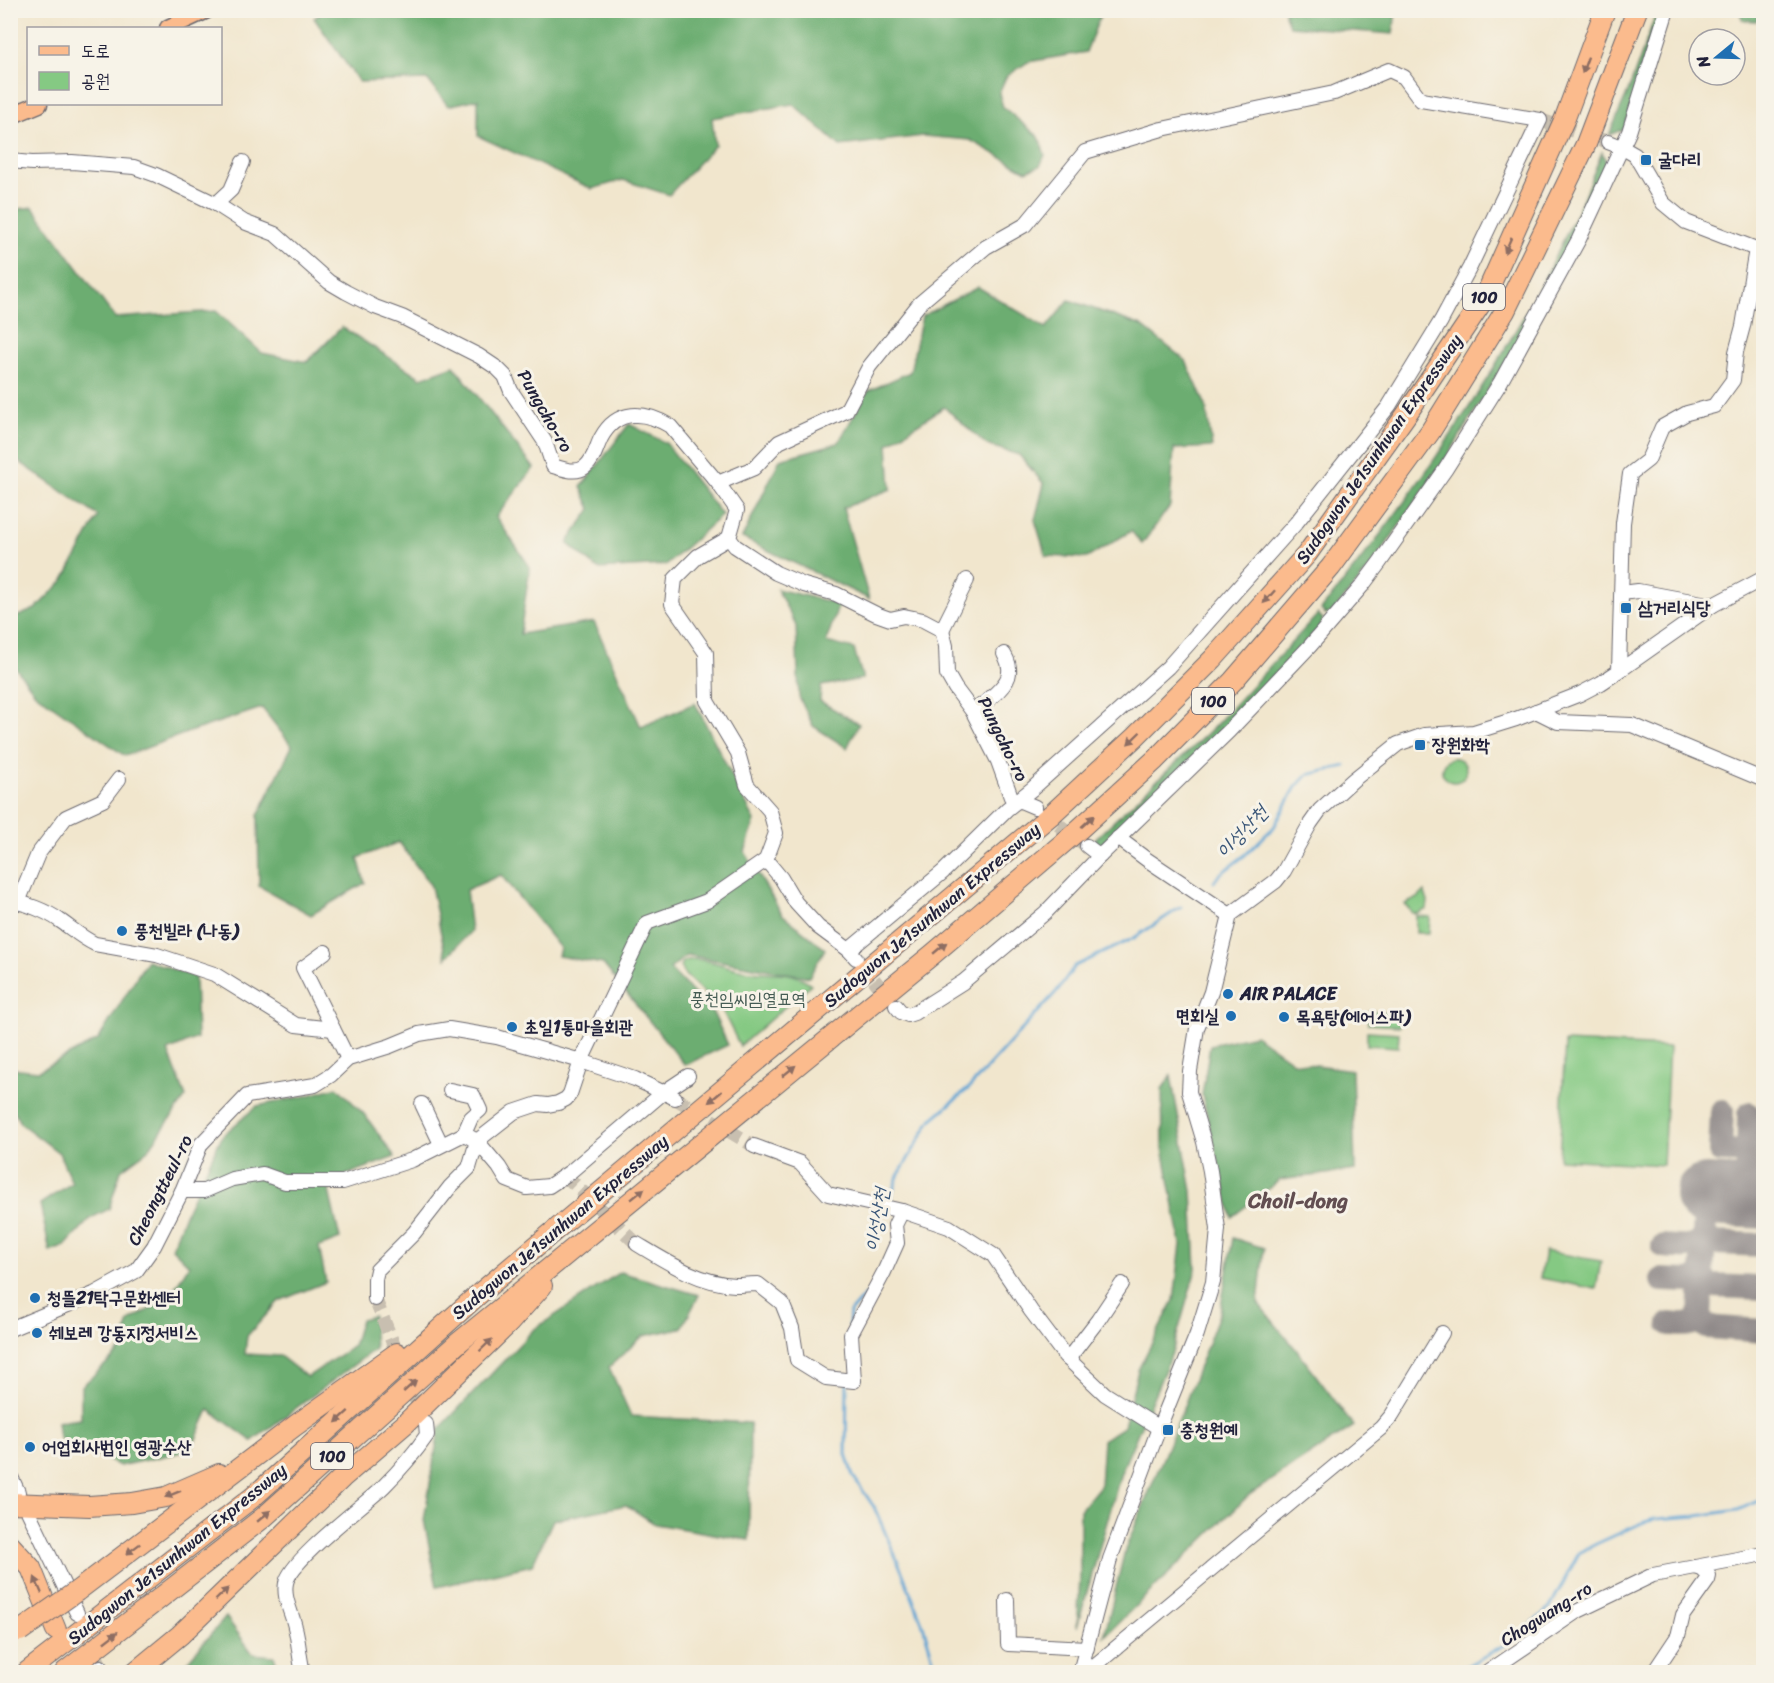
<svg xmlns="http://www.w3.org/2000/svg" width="1774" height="1683" viewBox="0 0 1774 1683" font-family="Sriracha,'Poor Story',sans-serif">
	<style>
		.green { fill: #85c983; stroke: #54765f; stroke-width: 1.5 }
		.forest { fill: #6cad71; stroke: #476856; stroke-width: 1.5 }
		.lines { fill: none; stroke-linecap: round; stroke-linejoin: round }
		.stream { stroke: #5ca2d2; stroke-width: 3 }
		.taxiway { stroke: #8a8484; stroke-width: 24 }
		.runway { stroke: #8a8484; stroke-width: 62 }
		.minor-tunnel { stroke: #c8bfb0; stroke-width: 14; stroke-dasharray: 14 7; stroke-linecap: butt }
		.minor-casing { stroke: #6a676e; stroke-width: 16 }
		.major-casing { stroke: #6a676e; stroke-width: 19 }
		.highway-casing { stroke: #6a676e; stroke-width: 22 }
		.minor { stroke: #fff; stroke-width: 14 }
		.major { stroke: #fbbb8d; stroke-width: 16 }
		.highway { stroke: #fbbb8d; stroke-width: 20 }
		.highway-bridge-casing { stroke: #6a676e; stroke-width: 22; stroke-linecap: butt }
		.highway-bridge { stroke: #fbbb8d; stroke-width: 20 }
		.oneway { fill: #8e6e64 }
		.poi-dot { fill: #1f6fb2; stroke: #f7f3e8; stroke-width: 2 }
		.labels { text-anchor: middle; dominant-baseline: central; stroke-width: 6; stroke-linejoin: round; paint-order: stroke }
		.shield { fill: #f7f3e8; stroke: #62616f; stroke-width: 1.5 }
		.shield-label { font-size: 16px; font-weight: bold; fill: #22223b }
		.poi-label { font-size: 18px; font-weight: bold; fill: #22223b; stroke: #f7f3e8; text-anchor: start }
		.street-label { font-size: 18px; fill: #22223b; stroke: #f7f3e8 }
		.park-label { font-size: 18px; fill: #455c54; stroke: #f7f3e8 }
		.water-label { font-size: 20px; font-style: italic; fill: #395577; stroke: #f7f3e8 }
		.quarter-label { font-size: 21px; font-weight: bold; fill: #624e51; stroke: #f7f3e8 }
	</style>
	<rect width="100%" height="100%" fill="#f7f3e8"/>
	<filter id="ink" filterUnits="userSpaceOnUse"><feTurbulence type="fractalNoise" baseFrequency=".0167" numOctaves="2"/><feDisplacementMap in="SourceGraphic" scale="12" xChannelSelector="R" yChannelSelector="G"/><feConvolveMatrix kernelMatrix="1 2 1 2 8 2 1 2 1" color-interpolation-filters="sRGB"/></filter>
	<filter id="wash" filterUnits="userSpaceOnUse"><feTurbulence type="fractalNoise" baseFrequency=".008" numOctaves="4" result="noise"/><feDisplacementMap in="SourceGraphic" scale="24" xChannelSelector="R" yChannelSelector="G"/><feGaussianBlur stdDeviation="1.35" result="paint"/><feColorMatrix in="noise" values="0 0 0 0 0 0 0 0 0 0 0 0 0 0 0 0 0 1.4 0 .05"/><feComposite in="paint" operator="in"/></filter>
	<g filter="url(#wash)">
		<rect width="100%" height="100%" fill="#f1e6cd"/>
		<g class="green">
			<circle cx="1454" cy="770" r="12"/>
			<polygon points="1424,892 1428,901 1427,909 1417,914 1412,913 1405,904 1418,898"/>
			<polygon points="1416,916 1430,917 1429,933 1416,933"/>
			<path d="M693,959C713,960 725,967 743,970C759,973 775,972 790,974C797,976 806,980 811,984L740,1046L722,1010L684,974L680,966L684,961Z"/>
			<polygon points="1369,1011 1400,1013 1399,1026 1368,1024"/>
			<polygon points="1367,1031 1399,1033 1398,1047 1367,1045"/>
			<polygon points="1565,1042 1669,1047 1663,1165 1559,1159"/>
			<polygon points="1545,1251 1601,1261 1596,1289 1540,1278"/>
		</g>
		<g class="forest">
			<polygon points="326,10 1102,10 1102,11 1086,52 1028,62 1006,77 999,93 1003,107 1039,137 1045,155 1040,166 1026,171 970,140 923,136 840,146 793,104 712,118 715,145 669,195 623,180 592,189 478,136 478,99 448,106 428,80 359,82 314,18"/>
			<polygon points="1284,11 1284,10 1396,11 1393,34 1289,26"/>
			<polygon points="1657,11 1660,11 1624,129 1609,135 1628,92"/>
			<polygon points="1739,11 1760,11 1757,21 1743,20"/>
			<path d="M1602,152L1606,162L1582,222L1510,354L1449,454L1369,569L1332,613L1325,614L1321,610C1419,490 1508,360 1574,218C1584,197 1593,174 1602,152Z"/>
			<polygon points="33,207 115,318 216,311 262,353 307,362 342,327 421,378 454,366 534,468 496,517 530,567 520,634 594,622 641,727 695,703 755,821 745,852 782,914 825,949 809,977 687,955 670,969 713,1013 728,1045 685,1065 603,964 558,956 560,948 501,875 466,890 471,931 446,958 431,886 399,842 358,858 365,883 311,915 259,886 258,816 292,746 262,708 189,732 125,756 35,693 11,662 11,619 35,609 64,580 98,516 11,456 11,210"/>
			<polygon points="978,287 1046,328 1069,300 1142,326 1186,361 1206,406 1212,447 1174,449 1170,506 1142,544 1131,531 1087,558 1046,556 1035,520 1044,484 1019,455 987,445 944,407 888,444 891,489 843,508 869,599 742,538 780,459 838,443 868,391 910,372 922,316"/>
			<polygon points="629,424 666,443 722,515 666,565 598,569 567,543 591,509 581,487"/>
			<polygon points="777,589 839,604 826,642 854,649 863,679 821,686 820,701 859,724 847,748 813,726 799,697 796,626"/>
			<polygon points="1318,614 1323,619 1321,626 1218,734 1101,845 1093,847 1096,838 1213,728"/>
			<polygon points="147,960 195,977 197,1038 168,1051 186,1097 148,1150 121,1170 109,1209 91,1218 65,1246 50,1252 40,1204 72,1183 59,1153 20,1123 11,1104 11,1068 38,1071 98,1040"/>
			<polygon points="1255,1035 1293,1062 1352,1070 1355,1170 1280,1180 1232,1217 1202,1095 1210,1045"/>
			<polygon points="1171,1076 1192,1191 1196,1269 1172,1353 1121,1473 1077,1627 1080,1578 1080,1510 1100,1486 1103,1440 1124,1426 1138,1370 1174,1300 1181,1244 1163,1148 1162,1089"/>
			<polygon points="337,1087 364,1114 395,1157 338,1178 329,1191 340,1239 319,1247 326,1282 279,1301 247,1336 245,1354 280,1356 307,1377 353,1346 361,1319 373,1316 375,1349 252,1441 209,1410 191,1450 120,1466 59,1438 57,1422 81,1419 81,1387 121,1350 129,1321 169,1298 189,1265 172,1248 185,1214 222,1136 257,1106 306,1096"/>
			<polygon points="1233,1238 1264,1248 1258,1303 1299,1353 1354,1426 1249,1495 1104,1637 1125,1550 1177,1424 1220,1312"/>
			<polygon points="620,1272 699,1295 682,1328 643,1336 609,1367 631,1416 750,1423 749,1540 655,1524 626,1505 553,1520 532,1565 437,1587 424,1520 439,1429 533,1330"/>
			<polygon points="226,1617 253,1654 274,1656 280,1672 178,1672"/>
		</g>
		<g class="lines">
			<g class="stream">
				<polyline points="1214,882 1219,875 1245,855 1274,827 1296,787 1307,775 1346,766"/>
				<polyline points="891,1203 892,1193 898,1176 931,1120 969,1088 1057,991 1075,966 1134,938 1181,907"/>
				<polyline points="849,1325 850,1312 865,1295"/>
				<polyline points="847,1383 846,1454 853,1476 874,1507 901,1569 922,1622 934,1662 935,1672"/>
				<polyline points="1441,1672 1465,1667 1515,1639 1550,1607 1579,1553 1596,1544 1642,1523 1655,1519 1697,1516 1738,1510 1764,1499"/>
			</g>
			<g class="taxiway">
				<polyline points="1722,1111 1720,1151 1764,1152"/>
				<polyline points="1706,1195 1700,1318 1706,1327 1764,1331"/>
				<polyline points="1747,1197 1749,1114"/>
				<polyline points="1704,1234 1713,1243 1764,1245"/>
				<path d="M1663,1246C1677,1247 1694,1251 1703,1238"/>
				<polyline points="1662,1280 1691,1281 1702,1275 1706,1282 1712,1286 1764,1288"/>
				<path d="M1670,1324C1681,1325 1692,1327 1700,1318"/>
			</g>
			<polyline class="runway" points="1706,1195 1764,1198"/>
		</g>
	</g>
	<g filter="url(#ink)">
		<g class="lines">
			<g class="minor-tunnel">
				<polyline points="1540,120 1608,142"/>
				<polyline points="1041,812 1087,846"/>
				<polyline points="861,963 890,1000"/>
				<polyline points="675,1098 754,1146"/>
				<polyline points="565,1175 637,1244"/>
				<polyline points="375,1299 423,1417"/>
				<polyline points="81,1620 101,1667"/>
			</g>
			<g class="minor-casing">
				<g id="minor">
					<polyline points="1608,142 1621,147 1635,155 1663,203 1686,222 1764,252"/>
					<path d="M10,161L32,163L72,162L134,167L156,175L216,204L244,222L275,234L329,282L346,292L375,307L402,317L479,356L497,368L505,376L511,391L545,442L553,466C563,469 576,474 585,467C594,460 596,448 601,438C617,408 645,411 670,426L718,483L737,510L729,538L735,546L776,573L804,585L836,594L876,614L890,619L904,616L923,620L942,630L946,646L947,674L955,688L973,712L998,761L1011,797L1035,807"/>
					<polyline points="216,204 231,190 243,162"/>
					<polyline points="718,483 754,468 779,442 846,411 869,367 920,303 986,247 1025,225 1085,152 1162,129 1334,93 1389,70 1404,77 1421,100 1540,120 1470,267 1441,321 1389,406 1296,523 1168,667 1032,789 1007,809 943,872 849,950"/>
					<polyline points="1622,593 1638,591 1713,605"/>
					<polyline points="942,630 967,580"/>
					<polyline points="1619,671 1713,605 1764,578"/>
					<polyline points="1536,711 1558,722 1632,725 1764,780"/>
					<path d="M973,712C984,703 1008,687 1009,673C1010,666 1007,659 1004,654"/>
					<polyline points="1118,838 1146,859 1230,915"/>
					<polyline points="1087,846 1100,856"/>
					<polyline points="766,860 781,878 796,903 818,927 849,950 856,958"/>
					<path d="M10,901C24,902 48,912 59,920C71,928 82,938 95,944L157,955L214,974L296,1025L333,1029"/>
					<polyline points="18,902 38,854 66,817 103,800 119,779"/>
					<polyline points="325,952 303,968 348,1059"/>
					<polyline points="896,1006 901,1012 908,1015 914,1013 963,982 1045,913 1100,856 1229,731 1310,646 1362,586 1380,562 1445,470 1500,383 1579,239 1629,132 1667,10"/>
					<polyline points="450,1090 473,1095 480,1110 471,1118 464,1134"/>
					<polyline points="422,1104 441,1144"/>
					<polyline points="754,1146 800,1163 828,1194 902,1211 949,1227 993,1255 1031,1311 1065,1356 1105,1394 1159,1428"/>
					<polyline points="182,1191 204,1191 232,1179 263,1174 285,1182 343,1182 412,1160 464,1134 477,1141 499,1167 507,1180 527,1188 549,1186 570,1172 664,1092 688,1076"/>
					<path d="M637,1244C667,1262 699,1283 735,1285C743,1285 751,1284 758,1284L782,1303L792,1328L797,1360L826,1378L854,1381L851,1334L884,1272L897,1243L895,1225L902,1211"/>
					<polyline points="375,1299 375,1279 377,1270 414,1233 450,1187 469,1168 477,1141 514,1112 538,1104 548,1105 558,1103 566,1099 570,1094 581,1061 647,923 707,901 766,860 776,833 770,811 747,785 738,753 707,701 706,653 672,604 675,579 698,556 729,538"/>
					<polyline points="10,1329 94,1294 136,1271 154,1246 182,1191 201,1144 247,1096 315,1085 331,1075 348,1059 390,1046 419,1034 449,1029 497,1037 581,1061 635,1079 675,1098"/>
					<polyline points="1068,1359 1098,1320 1122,1284"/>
					<polyline points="10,1475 18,1492"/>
					<polyline points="28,1511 77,1613"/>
					<polyline points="1007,1600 1008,1644 1087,1648"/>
					<polyline points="101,1667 104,1672"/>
					<path d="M303,1672C299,1657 299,1642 295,1627C292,1613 283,1598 286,1583C290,1560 363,1506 383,1487C399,1471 414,1454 427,1435L426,1424"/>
					<polyline points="1080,1672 1110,1559 1159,1428 1197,1334 1213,1282 1218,1229 1210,1171 1204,1142 1189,1092 1190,1071 1197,1028 1211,992 1230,915 1276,881 1284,871 1310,824 1320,810 1353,780 1398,744 1424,735 1474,732 1516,719 1580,694 1601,683 1619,671 1623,523 1630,474 1648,460 1662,427 1687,413 1714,406 1733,380 1736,352 1743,326 1756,249"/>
					<polyline points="1087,1672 1381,1428 1392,1415 1442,1333"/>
					<polyline points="1488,1672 1576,1612 1653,1575 1764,1554"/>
					<polyline points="1654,1672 1678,1636 1683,1615 1708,1580 1709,1576 1702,1569 1695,1567"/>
				</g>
			</g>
			<g class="major-casing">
				<g id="major">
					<polyline points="168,28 207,10"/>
					<polyline points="10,116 39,104"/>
				</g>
			</g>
			<g class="highway-casing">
				<g id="highway">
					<polyline points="10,1503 89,1506 132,1503 166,1497 219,1474"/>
					<polyline points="10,1545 31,1568 56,1630"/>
					<polyline points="77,1591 296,1425 397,1353"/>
					<polyline points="27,1672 253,1497 479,1294 1052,814 1135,737 1213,659 1307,554 1406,415 1484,299 1565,118 1605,10"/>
					<polyline points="65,1672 264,1517 458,1343 933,954 1075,833 1155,760 1233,681 1331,567 1430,432 1505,311 1586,144 1637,10"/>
					<polyline points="135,1672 180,1635 342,1478 405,1424 509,1323 542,1286"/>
				</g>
			</g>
			<use href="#minor" class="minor"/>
			<use href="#major" class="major"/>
			<use href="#highway" class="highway"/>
			<g class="highway-bridge-casing">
				<polyline id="highway-bridge" points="20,1631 77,1591"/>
			</g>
			<use href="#highway-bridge" class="highway-bridge"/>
		</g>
		<defs><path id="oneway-solid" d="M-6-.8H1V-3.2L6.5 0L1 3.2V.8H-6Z" transform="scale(1.5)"/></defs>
		<g class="oneway">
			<use href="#oneway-solid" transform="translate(1585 65) rotate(110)"/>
			<use href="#oneway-solid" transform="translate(1508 245) rotate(114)"/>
			<use href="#oneway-solid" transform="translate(1269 597) rotate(132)"/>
			<use href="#oneway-solid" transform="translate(1134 738) rotate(136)"/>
			<use href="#oneway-solid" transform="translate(1088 821) rotate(-42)"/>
			<use href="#oneway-solid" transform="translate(940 948) rotate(-40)"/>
			<use href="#oneway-solid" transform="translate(789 1071) rotate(-39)"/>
			<use href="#oneway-solid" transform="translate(715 1097) rotate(140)"/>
			<use href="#oneway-solid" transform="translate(638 1194) rotate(-39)"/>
			<use href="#oneway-solid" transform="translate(486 1345) rotate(-44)"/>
			<use href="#oneway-solid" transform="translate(410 1386) rotate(-42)"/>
			<use href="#oneway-solid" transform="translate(342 1417) rotate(138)"/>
			<use href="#oneway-solid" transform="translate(173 1494) rotate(158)"/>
			<use href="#oneway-solid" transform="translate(264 1516) rotate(-40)"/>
			<use href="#oneway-solid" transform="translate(133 1549) rotate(143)"/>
			<use href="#oneway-solid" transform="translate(38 1585) rotate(-114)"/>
			<use href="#oneway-solid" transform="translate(222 1594) rotate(-44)"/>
			<use href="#oneway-solid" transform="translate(111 1637) rotate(-38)"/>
		</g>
	</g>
	<g class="poi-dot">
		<rect x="1640" y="154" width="12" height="12" rx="3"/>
		<rect x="1620" y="602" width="12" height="12" rx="3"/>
		<rect x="1414" y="739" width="12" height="12" rx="3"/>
		<circle cx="122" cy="931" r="6"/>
		<circle cx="1228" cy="994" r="6"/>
		<circle cx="1231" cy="1016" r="6"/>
		<circle cx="1284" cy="1017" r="6"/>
		<circle cx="512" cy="1027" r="6"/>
		<circle cx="35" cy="1298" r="6"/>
		<circle cx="37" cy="1333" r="6"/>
		<rect x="1162" y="1424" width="12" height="12" rx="3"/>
		<circle cx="30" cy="1447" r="6"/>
	</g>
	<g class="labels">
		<g class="shield">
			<rect x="1463" y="284" width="42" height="26" rx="4.5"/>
			<rect x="1192" y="688" width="42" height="26" rx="4.5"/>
			<rect x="311" y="1443" width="42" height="26" rx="4.5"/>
		</g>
		<g class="shield-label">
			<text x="1484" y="297">100</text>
			<text x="1213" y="701">100</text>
			<text x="332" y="1456">100</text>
		</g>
		<g class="poi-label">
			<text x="1658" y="160">굴다리</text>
			<text x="1638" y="608">삼거리식당</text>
			<text x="1432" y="745">장원화학</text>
			<text x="134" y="931">풍천빌라 (나동)</text>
			<text x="1240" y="994">AIR PALACE</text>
			<text x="1219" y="1016" text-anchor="end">면회실</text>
			<text x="1296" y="1017">목욕탕(에어스파)</text>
			<text x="524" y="1027">초일1통마을회관</text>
			<text x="47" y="1298">청뜰21탁구문화센터</text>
			<text x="49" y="1333">쉐보레 강동지정서비스</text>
			<text x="1180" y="1430">충청원예</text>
			<text x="42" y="1447">어업회사법인 영광수산</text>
		</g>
		<g class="street-label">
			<text transform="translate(545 411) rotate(60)">Pungcho-ro</text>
			<text transform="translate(1379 449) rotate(-55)">Sudogwon Je1sunhwan Expressway</text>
			<text transform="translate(1003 739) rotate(64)">Pungcho-ro</text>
			<text transform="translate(932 915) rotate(-40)">Sudogwon Je1sunhwan Expressway</text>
			<text transform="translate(160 1190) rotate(-63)">Cheongtteul-ro</text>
			<text transform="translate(560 1227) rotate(-40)">Sudogwon Je1sunhwan Expressway</text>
			<text transform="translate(177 1554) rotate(-39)">Sudogwon Je1sunhwan Expressway</text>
			<text transform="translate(1546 1614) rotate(-32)">Chogwang-ro</text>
		</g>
		<g class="park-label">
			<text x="748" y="999">풍천임씨임열묘역</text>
		</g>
		<g class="water-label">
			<text transform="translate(1242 832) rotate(-47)">이성산천</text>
			<text transform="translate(877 1220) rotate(-81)">이성산천</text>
		</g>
		<g class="quarter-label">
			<text x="1298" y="1201">Choil-dong</text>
		</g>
	</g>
	<rect width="1774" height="1683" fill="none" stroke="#f7f3e8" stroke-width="36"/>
	<rect x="27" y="27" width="195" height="78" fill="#f7f3e8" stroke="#a29fa3" stroke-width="1.5"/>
	<rect x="39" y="46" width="30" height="9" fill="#fbbb8d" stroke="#a29fa3" stroke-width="1.5"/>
	<text x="81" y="57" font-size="18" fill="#22223b">도로</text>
	<rect x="39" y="72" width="30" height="18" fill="#85c983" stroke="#a29fa3" stroke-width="1.5"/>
	<text x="81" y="87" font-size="18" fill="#22223b">공원</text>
	<g transform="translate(1717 57) rotate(251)"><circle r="28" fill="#f7f3e8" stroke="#a29fa3" stroke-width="1.5"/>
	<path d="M0-4.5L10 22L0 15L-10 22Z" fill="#1f6fb2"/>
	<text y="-9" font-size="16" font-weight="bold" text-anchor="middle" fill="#22223b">N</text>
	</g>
</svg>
